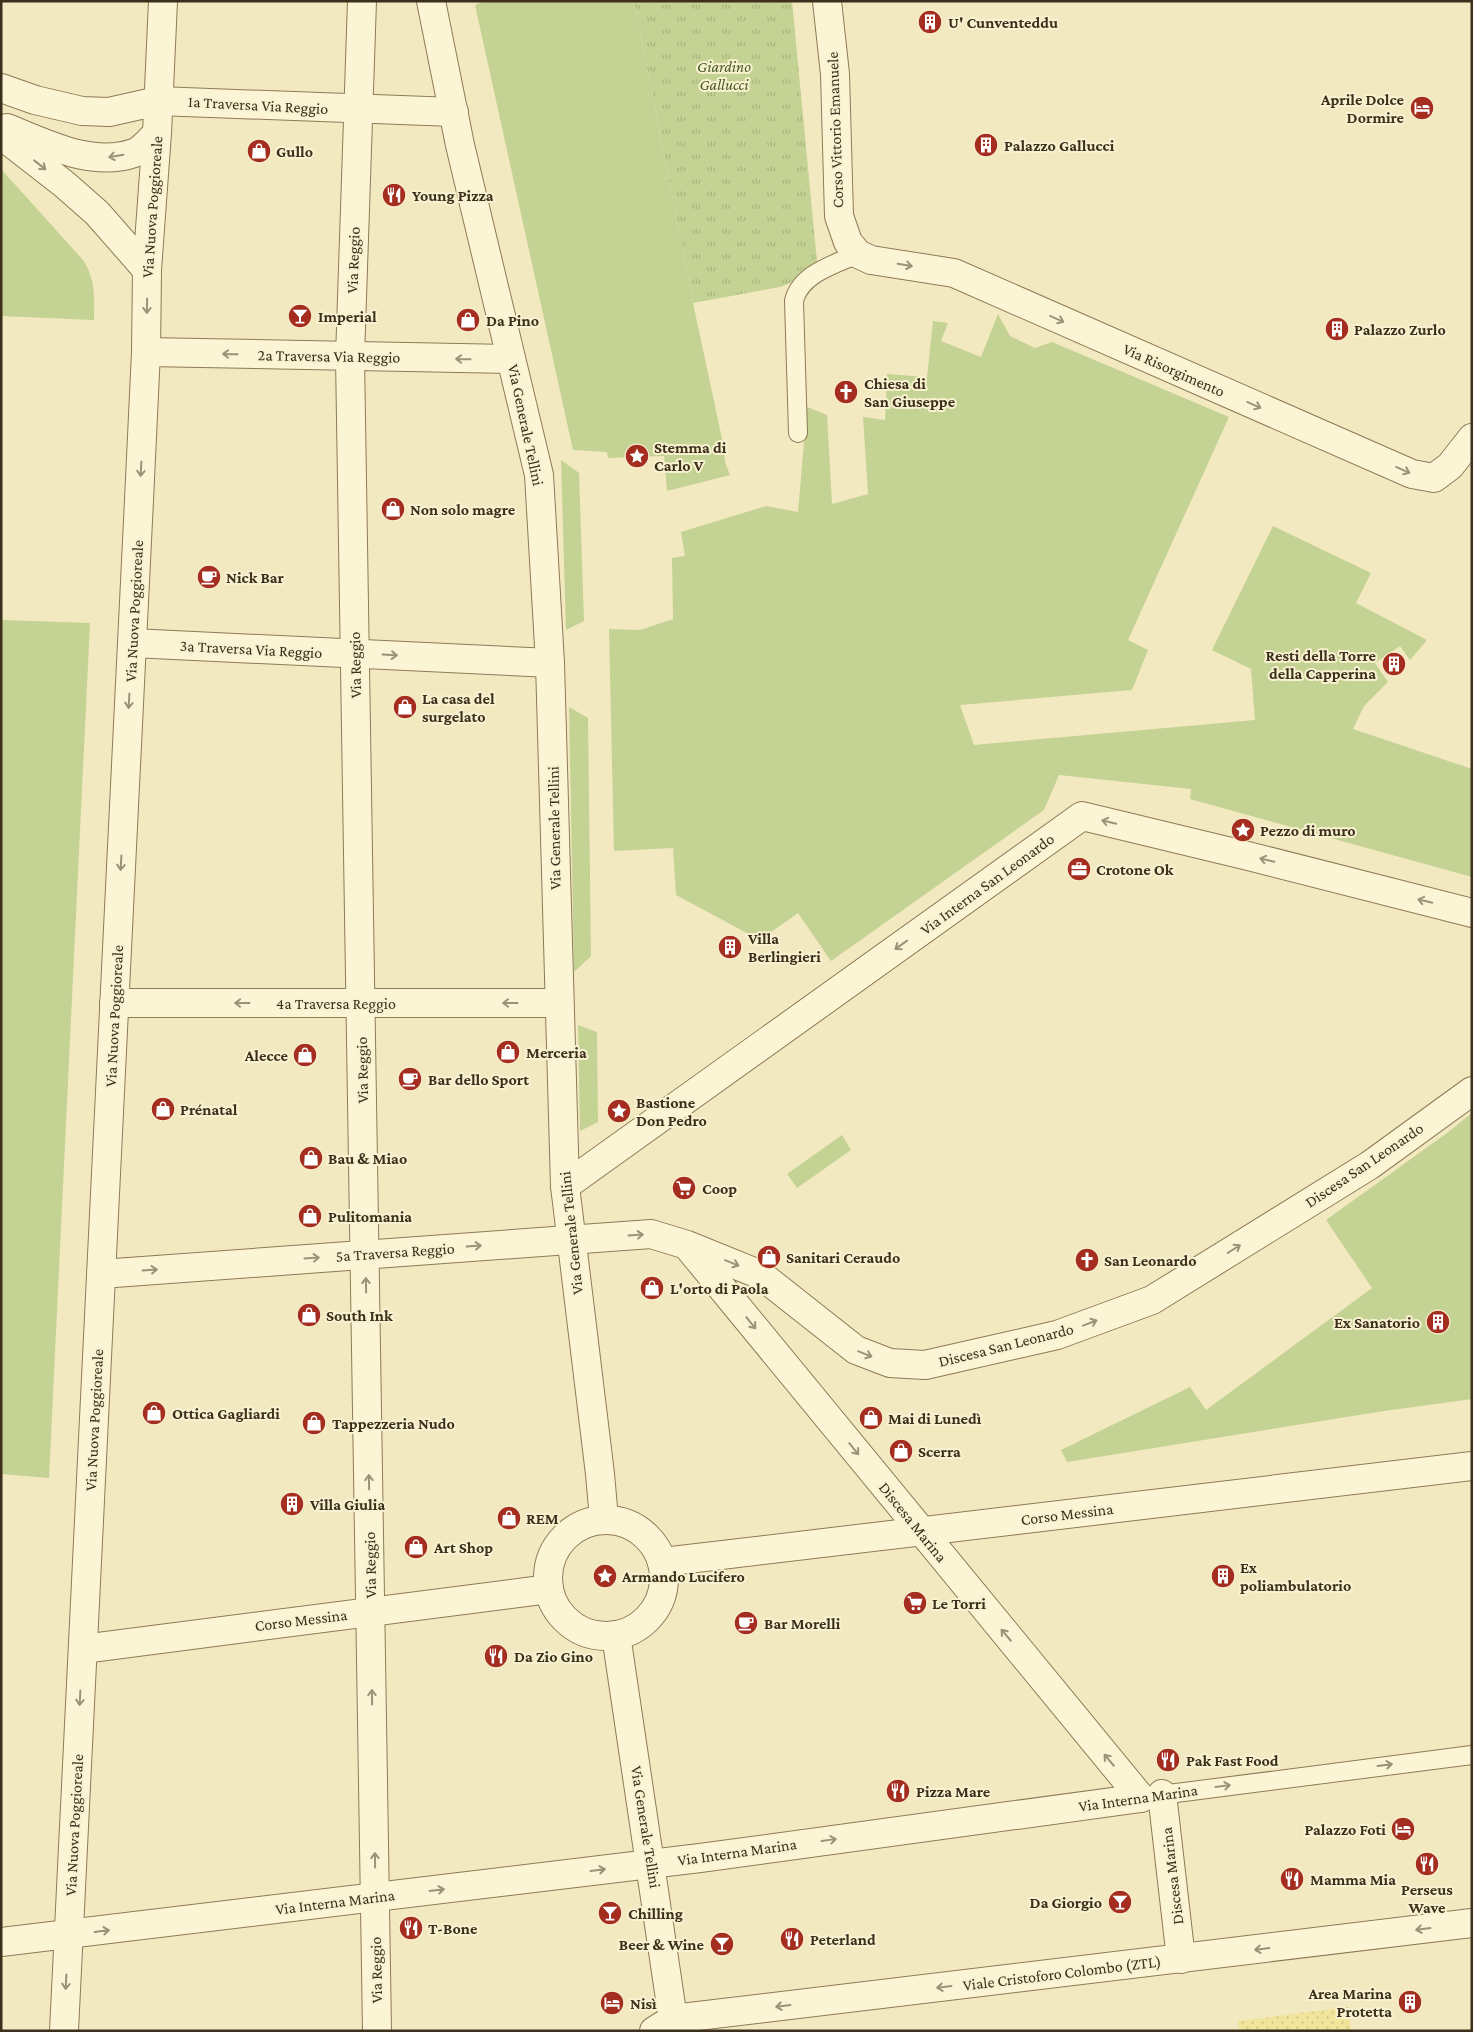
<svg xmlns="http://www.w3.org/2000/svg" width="1473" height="2032" viewBox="0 0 1473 2032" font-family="'Crimson Pro',serif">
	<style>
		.grass { fill: #c4d293 }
		.sand { fill: url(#sand-dots) }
		.park { fill: url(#park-tufts) }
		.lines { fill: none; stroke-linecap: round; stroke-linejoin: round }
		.lane-casing { stroke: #8e7a56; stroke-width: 20 }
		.street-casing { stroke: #8e7a56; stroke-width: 30 }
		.lane { stroke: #fcf5d5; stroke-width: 18 }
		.street { stroke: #fcf5d5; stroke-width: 28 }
		.oneway { stroke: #9c9278 }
		.labels { text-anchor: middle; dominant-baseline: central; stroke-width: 4; stroke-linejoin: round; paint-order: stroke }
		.poi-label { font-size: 16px; font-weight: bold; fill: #3c2f1c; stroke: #f9f2d1; text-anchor: start }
		.park-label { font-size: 16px; font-style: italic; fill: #465b21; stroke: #f9f2d1 }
		.street-label { font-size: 16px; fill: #3c2f1c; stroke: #f9f2d1 }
	</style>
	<defs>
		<pattern id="sand-dots" width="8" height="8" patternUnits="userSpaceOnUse" patternTransform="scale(1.25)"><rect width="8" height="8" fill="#f1e49b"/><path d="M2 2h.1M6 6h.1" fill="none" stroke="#d0c485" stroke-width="1.8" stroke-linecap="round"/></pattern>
		<pattern id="park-tufts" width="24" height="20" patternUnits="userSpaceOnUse" patternTransform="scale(1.25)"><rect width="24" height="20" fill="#c4d293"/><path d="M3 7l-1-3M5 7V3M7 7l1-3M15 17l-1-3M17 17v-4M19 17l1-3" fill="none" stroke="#a9b57e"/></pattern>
	</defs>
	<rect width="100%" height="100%" fill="#f3e9c1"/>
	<g class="grass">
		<polygon points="485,1 634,1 693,303 724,448 725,462 730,475 667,491 664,456 608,458 607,452 573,450 475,5"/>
		<path d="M1,169L83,260C96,280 94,297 94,320L1,316Z"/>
		<polygon points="998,314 1010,336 1035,348 1052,342 1229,417 1128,640 1148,650 1132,690 960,705 974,745 1255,720 1251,669 1212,650 1273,526 1371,573 1356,603 1427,640 1410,660 1400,646 1375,663 1388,682 1364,706 1353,729 1472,769 1472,877 1190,799 1191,789 1059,775 1044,810 831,961 798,913 760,940 676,895 673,848 614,851 609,629 640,630 673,619 672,558 685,556 681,532 766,506 798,512 807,407 827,415 832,504 868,494 863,417 885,420 887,374 927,377 933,321 948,323 941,341 981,357"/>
		<polygon points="561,460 579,473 584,621 566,630"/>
		<polygon points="1,620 90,623 49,1478 1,1474"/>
		<polygon points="569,707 588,718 591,956 574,972"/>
		<polygon points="578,1025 597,1032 598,1122 580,1131"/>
		<polygon points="1472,1113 1472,1399 1384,1411 1067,1462 1061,1450 1190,1387 1206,1410 1372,1288 1326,1220 1447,1133"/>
		<polygon points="842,1135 851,1150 797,1188 787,1174"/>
	</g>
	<polygon class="sand" points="1348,2007 1351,2031 1239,2031 1238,2021"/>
	<polygon class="park" points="634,1 792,1 817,262 797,280 780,287 693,303"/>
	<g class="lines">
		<g class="lane-casing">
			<g id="lane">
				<path d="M798,433L794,301C800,274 835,264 858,254"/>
				<polyline points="1153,1796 1472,1755"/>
			</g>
		</g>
		<g class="street-casing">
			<g id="street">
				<polyline points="362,1 350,357 377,2031"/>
				<polyline points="431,1 460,145 539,475 550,663 565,1186 600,1474 604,1519"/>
				<polyline points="827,1 835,74 839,216 848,242 858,254 871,260 954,273 1412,474 1434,478 1450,466 1472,438"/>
				<polyline points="1,88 35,100 82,111 109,112 158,101 454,112"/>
				<path d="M7,128C45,143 92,168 134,153C142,150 151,139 157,133"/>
				<polyline points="1,135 64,184 97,213 147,270"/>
				<polyline points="146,352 511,359"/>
				<polyline points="132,643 550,663"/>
				<polyline points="114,1003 559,1003"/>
				<polyline points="565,1186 1082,816 1248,856 1472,913"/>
				<polyline points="689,1248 1141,1798"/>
				<polyline points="101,1274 651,1234 687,1245 761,1275 856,1350 890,1363 925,1365 1057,1335 1152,1300 1370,1165 1472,1091"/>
				<circle cx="606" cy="1578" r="58"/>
				<polyline points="663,1562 1472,1466"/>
				<polyline points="616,1635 673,2019"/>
				<polyline points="83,1649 549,1589"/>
				<polyline points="1162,1794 1181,1959"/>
				<polyline points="1,1942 700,1858 1141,1798"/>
				<polyline points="64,2031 139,500 146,352 147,270 157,133 163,1"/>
				<polyline points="654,2031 673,2019 1472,1923"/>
			</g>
		</g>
		<use href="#lane" class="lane"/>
		<use href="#street" class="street"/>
	</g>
	<defs><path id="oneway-shaft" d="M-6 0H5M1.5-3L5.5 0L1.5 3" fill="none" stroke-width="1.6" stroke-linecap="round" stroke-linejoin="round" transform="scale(1.25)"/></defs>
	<g class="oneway">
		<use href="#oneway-shaft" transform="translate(116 156) rotate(170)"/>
		<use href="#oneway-shaft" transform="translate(40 165) rotate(38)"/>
		<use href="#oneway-shaft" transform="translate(905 265) rotate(9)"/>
		<use href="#oneway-shaft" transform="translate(147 306) rotate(91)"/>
		<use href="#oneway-shaft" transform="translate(1057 319) rotate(24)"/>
		<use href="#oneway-shaft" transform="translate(230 354) rotate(-179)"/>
		<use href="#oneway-shaft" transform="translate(463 359) rotate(-179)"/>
		<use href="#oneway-shaft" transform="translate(1254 405) rotate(24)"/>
		<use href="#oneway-shaft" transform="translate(141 469) rotate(93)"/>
		<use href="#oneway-shaft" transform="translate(1403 470) rotate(24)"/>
		<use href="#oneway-shaft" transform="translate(390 655) rotate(3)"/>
		<use href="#oneway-shaft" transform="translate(129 701) rotate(93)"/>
		<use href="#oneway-shaft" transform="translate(1109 822) rotate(-166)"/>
		<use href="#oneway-shaft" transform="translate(1267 860) rotate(-166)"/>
		<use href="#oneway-shaft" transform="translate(121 863) rotate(93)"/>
		<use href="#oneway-shaft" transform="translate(1425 901) rotate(-166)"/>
		<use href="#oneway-shaft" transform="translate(901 945) rotate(144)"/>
		<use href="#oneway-shaft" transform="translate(242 1003) rotate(-180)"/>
		<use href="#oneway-shaft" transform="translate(510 1003) rotate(180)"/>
		<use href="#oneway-shaft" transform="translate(636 1235) rotate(-4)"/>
		<use href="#oneway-shaft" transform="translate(474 1246) rotate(-4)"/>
		<use href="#oneway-shaft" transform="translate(1234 1249) rotate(-32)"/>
		<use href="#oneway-shaft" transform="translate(312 1258) rotate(-4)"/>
		<use href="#oneway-shaft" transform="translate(732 1263) rotate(22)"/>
		<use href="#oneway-shaft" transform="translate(150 1270) rotate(-4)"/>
		<use href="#oneway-shaft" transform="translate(366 1285) rotate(-91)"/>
		<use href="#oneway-shaft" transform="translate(751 1323) rotate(51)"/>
		<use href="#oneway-shaft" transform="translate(1090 1323) rotate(-21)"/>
		<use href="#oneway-shaft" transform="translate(865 1354) rotate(22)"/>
		<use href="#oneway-shaft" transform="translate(854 1449) rotate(51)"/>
		<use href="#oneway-shaft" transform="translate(369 1482) rotate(-91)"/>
		<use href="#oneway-shaft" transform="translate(1006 1635) rotate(-130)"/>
		<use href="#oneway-shaft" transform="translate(372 1697) rotate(-91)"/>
		<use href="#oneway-shaft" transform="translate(80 1698) rotate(93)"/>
		<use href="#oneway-shaft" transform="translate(1109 1760) rotate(-130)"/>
		<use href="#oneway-shaft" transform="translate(1385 1765) rotate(-7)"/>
		<use href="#oneway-shaft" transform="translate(1223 1786) rotate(-8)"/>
		<use href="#oneway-shaft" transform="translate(829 1840) rotate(-8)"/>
		<use href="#oneway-shaft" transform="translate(375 1860) rotate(-91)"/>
		<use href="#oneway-shaft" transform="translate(598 1870) rotate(-7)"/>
		<use href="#oneway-shaft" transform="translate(437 1890) rotate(-7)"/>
		<use href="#oneway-shaft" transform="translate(1423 1929) rotate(173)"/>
		<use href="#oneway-shaft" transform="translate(102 1931) rotate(-7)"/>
		<use href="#oneway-shaft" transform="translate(1262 1949) rotate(173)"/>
		<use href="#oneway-shaft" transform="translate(66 1982) rotate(93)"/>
		<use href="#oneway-shaft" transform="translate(944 1987) rotate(173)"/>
		<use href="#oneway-shaft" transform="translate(783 2006) rotate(173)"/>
	</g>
	<defs>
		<g id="building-disc" transform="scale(1.25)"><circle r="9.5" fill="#a42d20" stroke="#f9f2d1"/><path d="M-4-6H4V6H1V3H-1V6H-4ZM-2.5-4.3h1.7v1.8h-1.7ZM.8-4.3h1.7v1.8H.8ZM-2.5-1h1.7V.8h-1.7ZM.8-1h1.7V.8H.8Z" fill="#fff"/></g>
		<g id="hotel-disc" transform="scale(1.25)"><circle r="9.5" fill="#a42d20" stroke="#f9f2d1"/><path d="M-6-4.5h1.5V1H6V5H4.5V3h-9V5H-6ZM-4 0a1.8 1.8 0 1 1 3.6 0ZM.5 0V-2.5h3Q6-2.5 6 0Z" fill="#fff"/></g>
		<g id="shop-disc" transform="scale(1.25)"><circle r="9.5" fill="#a42d20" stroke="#f9f2d1"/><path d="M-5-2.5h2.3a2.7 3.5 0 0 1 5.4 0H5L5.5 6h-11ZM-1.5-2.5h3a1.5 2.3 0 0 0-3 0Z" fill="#fff"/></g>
		<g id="restaurant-disc" transform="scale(1.25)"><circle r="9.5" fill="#a42d20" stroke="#f9f2d1"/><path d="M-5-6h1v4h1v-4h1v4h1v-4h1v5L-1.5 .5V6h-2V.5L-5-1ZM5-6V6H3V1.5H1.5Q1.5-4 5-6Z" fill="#fff"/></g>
		<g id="bar-disc" transform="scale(1.25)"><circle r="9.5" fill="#a42d20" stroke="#f9f2d1"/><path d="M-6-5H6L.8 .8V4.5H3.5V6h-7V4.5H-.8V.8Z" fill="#fff"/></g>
		<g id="church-disc" transform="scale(1.25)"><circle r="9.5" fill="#a42d20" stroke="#f9f2d1"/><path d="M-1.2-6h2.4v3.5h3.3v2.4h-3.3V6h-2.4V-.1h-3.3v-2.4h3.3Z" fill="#fff"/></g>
		<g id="sight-disc" transform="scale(1.25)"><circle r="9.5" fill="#a42d20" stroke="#f9f2d1"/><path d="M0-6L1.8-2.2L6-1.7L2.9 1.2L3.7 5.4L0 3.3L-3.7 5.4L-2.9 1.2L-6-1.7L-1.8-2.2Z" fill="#fff"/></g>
		<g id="cafe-disc" transform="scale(1.25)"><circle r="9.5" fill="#a42d20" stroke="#f9f2d1"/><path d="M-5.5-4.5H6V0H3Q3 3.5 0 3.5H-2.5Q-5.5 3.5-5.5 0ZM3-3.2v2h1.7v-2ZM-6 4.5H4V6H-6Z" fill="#fff"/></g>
		<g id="office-disc" transform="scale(1.25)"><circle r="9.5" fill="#a42d20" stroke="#f9f2d1"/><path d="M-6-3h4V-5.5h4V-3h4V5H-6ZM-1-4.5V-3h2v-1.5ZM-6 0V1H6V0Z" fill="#fff"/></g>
		<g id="supermarket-disc" transform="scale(1.25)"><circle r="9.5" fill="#a42d20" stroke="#f9f2d1"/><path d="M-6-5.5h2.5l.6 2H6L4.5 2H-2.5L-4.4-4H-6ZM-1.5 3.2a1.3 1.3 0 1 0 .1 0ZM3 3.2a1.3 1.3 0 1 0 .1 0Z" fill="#fff"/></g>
	</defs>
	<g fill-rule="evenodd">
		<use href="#building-disc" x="930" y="22"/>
		<use href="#hotel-disc" x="1422" y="108"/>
		<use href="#building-disc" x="986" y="145"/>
		<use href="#shop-disc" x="259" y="151"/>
		<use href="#restaurant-disc" x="394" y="195"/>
		<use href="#bar-disc" x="300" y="316"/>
		<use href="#shop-disc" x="468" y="320"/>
		<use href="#building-disc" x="1337" y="329"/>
		<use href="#church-disc" x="846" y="392"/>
		<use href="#sight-disc" x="637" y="456"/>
		<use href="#shop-disc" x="393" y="509"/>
		<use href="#cafe-disc" x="209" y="577"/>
		<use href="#building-disc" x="1394" y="664"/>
		<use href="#shop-disc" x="405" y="707"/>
		<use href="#sight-disc" x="1243" y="830"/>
		<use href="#office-disc" x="1079" y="869"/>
		<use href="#building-disc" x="730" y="947"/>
		<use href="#shop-disc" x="508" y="1052"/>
		<use href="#shop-disc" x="305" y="1055"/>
		<use href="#cafe-disc" x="410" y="1079"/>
		<use href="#shop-disc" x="163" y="1109"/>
		<use href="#sight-disc" x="619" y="1111"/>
		<use href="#shop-disc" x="311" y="1158"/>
		<use href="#supermarket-disc" x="684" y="1188"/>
		<use href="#shop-disc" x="310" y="1216"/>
		<use href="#shop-disc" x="769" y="1257"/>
		<use href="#church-disc" x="1087" y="1260"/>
		<use href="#shop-disc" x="652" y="1288"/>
		<use href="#shop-disc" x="309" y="1315"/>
		<use href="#building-disc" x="1438" y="1322"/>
		<use href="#shop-disc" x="154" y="1413"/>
		<use href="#shop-disc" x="871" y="1418"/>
		<use href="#shop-disc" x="314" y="1423"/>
		<use href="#shop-disc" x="901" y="1451"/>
		<use href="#building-disc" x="292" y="1504"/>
		<use href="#shop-disc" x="509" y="1518"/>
		<use href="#shop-disc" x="416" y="1547"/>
		<use href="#sight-disc" x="605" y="1576"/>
		<use href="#building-disc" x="1223" y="1576"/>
		<use href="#supermarket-disc" x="915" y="1603"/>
		<use href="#cafe-disc" x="746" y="1623"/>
		<use href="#restaurant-disc" x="496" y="1656"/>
		<use href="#restaurant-disc" x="1168" y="1760"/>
		<use href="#restaurant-disc" x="898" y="1791"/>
		<use href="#hotel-disc" x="1403" y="1829"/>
		<use href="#restaurant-disc" x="1427" y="1864"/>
		<use href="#restaurant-disc" x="1292" y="1879"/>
		<use href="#bar-disc" x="1120" y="1902"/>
		<use href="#bar-disc" x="610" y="1913"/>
		<use href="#restaurant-disc" x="411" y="1928"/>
		<use href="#restaurant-disc" x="792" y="1939"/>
		<use href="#bar-disc" x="722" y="1944"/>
		<use href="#building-disc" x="1410" y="2002"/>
		<use href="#hotel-disc" x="612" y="2003"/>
	</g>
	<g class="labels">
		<g class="poi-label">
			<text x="948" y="22">U' Cunventeddu</text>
			<text x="1404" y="99" text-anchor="end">Aprile Dolce<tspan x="1404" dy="18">Dormire</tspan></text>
			<text x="1004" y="145">Palazzo Gallucci</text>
			<text x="276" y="151">Gullo</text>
			<text x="412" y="195">Young Pizza</text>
			<text x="318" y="316">Imperial</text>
			<text x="486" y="320">Da Pino</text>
			<text x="1354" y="329">Palazzo Zurlo</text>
			<text x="864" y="383">Chiesa di<tspan x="864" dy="18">San Giuseppe</tspan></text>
			<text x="654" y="447">Stemma di<tspan x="654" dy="18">Carlo V</tspan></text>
			<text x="410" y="509">Non solo magre</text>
			<text x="226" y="577">Nick Bar</text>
			<text x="1376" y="655" text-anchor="end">Resti della Torre<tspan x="1376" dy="18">della Capperina</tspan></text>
			<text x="422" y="698">La casa del<tspan x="422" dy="18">surgelato</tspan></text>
			<text x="1260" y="830">Pezzo di muro</text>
			<text x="1096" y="869">Crotone Ok</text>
			<text x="748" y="938">Villa<tspan x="748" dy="18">Berlingieri</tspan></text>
			<text x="526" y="1052">Merceria</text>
			<text x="288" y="1055" text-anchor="end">Alecce</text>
			<text x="428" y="1079">Bar dello Sport</text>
			<text x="636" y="1102">Bastione<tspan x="636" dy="18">Don Pedro</tspan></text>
			<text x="180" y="1109">Prénatal</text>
			<text x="328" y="1158">Bau &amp; Miao</text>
			<text x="702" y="1188">Coop</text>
			<text x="328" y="1216">Pulitomania</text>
			<text x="786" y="1257">Sanitari Ceraudo</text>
			<text x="1104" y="1260">San Leonardo</text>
			<text x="670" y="1288">L'orto di Paola</text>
			<text x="326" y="1315">South Ink</text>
			<text x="1420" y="1322" text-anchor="end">Ex Sanatorio</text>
			<text x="172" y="1413">Ottica Gagliardi</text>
			<text x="888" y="1418">Mai di Lunedì</text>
			<text x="332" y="1423">Tappezzeria Nudo</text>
			<text x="918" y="1451">Scerra</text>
			<text x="310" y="1504">Villa Giulia</text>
			<text x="526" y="1518">REM</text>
			<text x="434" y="1547">Art Shop</text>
			<text x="1240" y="1567">Ex<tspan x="1240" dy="18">poliambulatorio</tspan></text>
			<text x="622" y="1576">Armando Lucifero</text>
			<text x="932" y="1603">Le Torri</text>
			<text x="764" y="1623">Bar Morelli</text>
			<text x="514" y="1656">Da Zio Gino</text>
			<text x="1186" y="1760">Pak Fast Food</text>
			<text x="916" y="1791">Pizza Mare</text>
			<text x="1386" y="1829" text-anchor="end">Palazzo Foti</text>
			<text x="1310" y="1879">Mamma Mia</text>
			<text x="1427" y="1889" text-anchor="middle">Perseus<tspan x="1427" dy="18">Wave</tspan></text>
			<text x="1102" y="1902" text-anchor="end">Da Giorgio</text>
			<text x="628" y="1913">Chilling</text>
			<text x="428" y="1928">T-Bone</text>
			<text x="810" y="1939">Peterland</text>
			<text x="704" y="1944" text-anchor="end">Beer &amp; Wine</text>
			<text x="1392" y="1993" text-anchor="end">Area Marina<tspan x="1392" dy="18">Protetta</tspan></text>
			<text x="630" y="2003">Nisì</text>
		</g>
		<g class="park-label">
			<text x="724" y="66">Giardino<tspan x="724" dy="18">Gallucci</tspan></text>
		</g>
		<g class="street-label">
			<text transform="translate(258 105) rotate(3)">1a Traversa Via Reggio</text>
			<text transform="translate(835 130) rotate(-92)">Corso Vittorio Emanuele</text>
			<text transform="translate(152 207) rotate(-86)">Via Nuova Poggioreale</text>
			<text transform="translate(353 260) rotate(-88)">Via Reggio</text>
			<text transform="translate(329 356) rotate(1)">2a Traversa Via Reggio</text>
			<text transform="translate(1174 370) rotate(24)">Via Risorgimento</text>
			<text transform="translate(526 425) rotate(78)">Via Generale Tellini</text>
			<text transform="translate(134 611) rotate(-87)">Via Nuova Poggioreale</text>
			<text transform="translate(251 649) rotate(3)">3a Traversa Via Reggio</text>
			<text transform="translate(355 665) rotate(-91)">Via Reggio</text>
			<text transform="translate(554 828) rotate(-91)">Via Generale Tellini</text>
			<text transform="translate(987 884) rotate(-36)">Via Interna San Leonardo</text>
			<text x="336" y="1003">4a Traversa Reggio</text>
			<text transform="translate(114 1016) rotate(-87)">Via Nuova Poggioreale</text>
			<text transform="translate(362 1070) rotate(-91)">Via Reggio</text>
			<text transform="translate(1364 1165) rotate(-34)">Discesa San Leonardo</text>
			<text transform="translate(571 1233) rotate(-96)">Via Generale Tellini</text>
			<text transform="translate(395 1252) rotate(-4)">5a Traversa Reggio</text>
			<text transform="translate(1006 1345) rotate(-14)">Discesa San Leonardo</text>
			<text transform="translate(94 1420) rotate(-87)">Via Nuova Poggioreale</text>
			<text transform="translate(1067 1514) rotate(-7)">Corso Messina</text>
			<text transform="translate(913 1522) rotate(51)">Discesa Marina</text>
			<text transform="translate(370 1565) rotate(-91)">Via Reggio</text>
			<text transform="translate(301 1620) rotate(-7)">Corso Messina</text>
			<text transform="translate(1138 1798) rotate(-8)">Via Interna Marina</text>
			<text transform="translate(74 1825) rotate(-87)">Via Nuova Poggioreale</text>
			<text transform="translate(646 1827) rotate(81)">Via Generale Tellini</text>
			<text transform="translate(737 1852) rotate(-8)">Via Interna Marina</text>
			<text transform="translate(1172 1876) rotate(-97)">Discesa Marina</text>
			<text transform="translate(335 1902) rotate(-7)">Via Interna Marina</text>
			<text transform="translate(376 1970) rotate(-91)">Via Reggio</text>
			<text transform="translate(1062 1973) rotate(-7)">Viale Cristoforo Colombo (ZTL)</text>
		</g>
	</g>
	<rect width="1473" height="2032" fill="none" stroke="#3c2f1c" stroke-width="5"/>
</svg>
